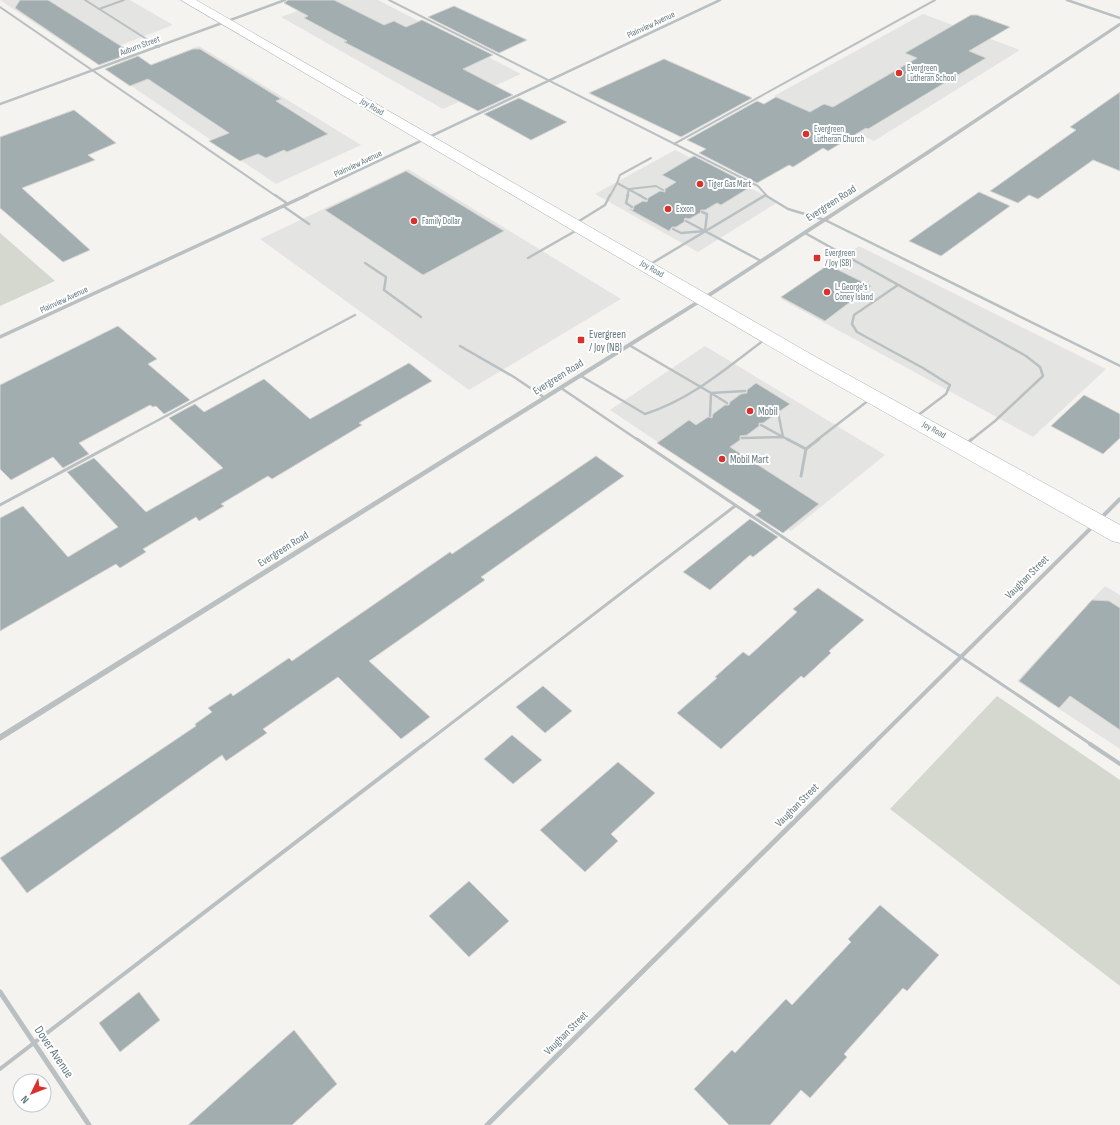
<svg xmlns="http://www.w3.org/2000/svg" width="1120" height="1125" viewBox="0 0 1120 1125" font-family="'Sofia Sans Condensed',sans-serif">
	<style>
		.built { fill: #e4e5e3 }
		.green { fill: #d4d8cf }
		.building { fill: #a2adaf; stroke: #d5d4d3 }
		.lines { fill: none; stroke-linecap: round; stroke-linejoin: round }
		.secondary-casing { stroke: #adb5b7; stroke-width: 1 }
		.service-far3 { stroke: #bac0c2; stroke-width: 2 }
		.service-far2 { stroke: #bac0c2; stroke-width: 2.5 }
		.service-far1 { stroke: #bac0c2; stroke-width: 3 }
		.service { stroke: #bac0c2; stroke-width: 4 }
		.minor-far3 { stroke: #bac0c2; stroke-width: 2.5 }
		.minor-far2 { stroke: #bac0c2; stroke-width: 3.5 }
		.minor-far1 { stroke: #bac0c2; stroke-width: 4 }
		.minor { stroke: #bac0c2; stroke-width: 5 }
		.tertiary { fill: #bac0c2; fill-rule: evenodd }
		.secondary { fill: #fff; fill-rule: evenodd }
		.poi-dot { fill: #d9312b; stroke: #fff; stroke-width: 1.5 }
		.labels { text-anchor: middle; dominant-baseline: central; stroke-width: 4; stroke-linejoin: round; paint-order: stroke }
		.far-street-label { font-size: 9px; fill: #64797f; stroke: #fff }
		.far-poi-label { font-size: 9px; fill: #64797f; stroke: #fff; text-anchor: start }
		.street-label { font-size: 11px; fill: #64797f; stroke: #fff }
		.poi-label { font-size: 11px; fill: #64797f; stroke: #fff; text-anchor: start }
		.near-street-label { font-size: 13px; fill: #64797f; stroke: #fff }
	</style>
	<rect width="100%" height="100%" fill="#f4f3f0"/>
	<g class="built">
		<polygon points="0,0 130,0 173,25 87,58"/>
		<polygon points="327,0 378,0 521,74 443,109 281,17"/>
		<polygon points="923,14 1020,50 874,141 774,96"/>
		<polygon points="199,46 361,145 276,184 118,77"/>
		<polygon points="675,150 778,202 698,252 595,194"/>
		<polygon points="408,169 621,299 469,390 260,239"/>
		<polygon points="859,246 1106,369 1033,437 781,299"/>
		<polygon points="705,346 885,455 791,531 610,410"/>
		<polygon points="1105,586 1120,595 1120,749 1017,681"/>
	</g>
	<g class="green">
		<polygon points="0,233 55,281 0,306"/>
		<polygon points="997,696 1120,780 1120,986 890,809"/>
	</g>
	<g class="building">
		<polygon points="20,0 48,0 132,53 99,65 15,8"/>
		<polygon points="288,0 334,0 384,25 394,21 406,27 422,20 493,55 463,69 513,95 478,111 344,42 347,41 304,18 308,16 284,3"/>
		<polygon points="454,6 527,40 499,53 428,17"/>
		<polygon points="971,15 977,15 1010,27 969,51 986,58 868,129 866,128 828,151 823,148 793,167 789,165 757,183 699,153 706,149 687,140 757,101 764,104 776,97 810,112 824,104 833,107 917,58 905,53"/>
		<polygon points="193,49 200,49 281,99 276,101 328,134 287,152 284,150 266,158 258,154 240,161 209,141 229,133 148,79 130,86 105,69 138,56 151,65"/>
		<polygon points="664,59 752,98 681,137 589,93"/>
		<polygon points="1120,92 1120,171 1093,160 1038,199 1029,195 1018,203 990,191 1076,130 1070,127"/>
		<polygon points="519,98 567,122 531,140 484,114"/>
		<polygon points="74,110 116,143 88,155 95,160 22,188 90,250 63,262 0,208 0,137"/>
		<polygon points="694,156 752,186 721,205 717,203 705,210 701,210 700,213 689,219 685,218 684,222 676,227 672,227 669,231 629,209 633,210 634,206 643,201 647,202 648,198 660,191 665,192 665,189 676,182 662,175"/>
		<polygon points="406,171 504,231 423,275 325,210"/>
		<polygon points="979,192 1010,206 941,256 909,241"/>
		<polygon points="828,265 871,286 825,321 781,297"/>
		<polygon points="118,326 157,359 148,364 190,400 164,414 156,406 153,407 150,405 79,443 89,454 63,468 53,457 11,480 0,469 0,385"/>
		<polygon points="409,363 432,381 359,423 362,425 272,479 268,476 221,504 224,506 199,521 196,517 143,549 146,552 120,568 116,564 0,631 0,518 23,506 68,557 118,527 67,472 94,458 146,512 223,468 169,418 195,404 204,412 264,379 310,419"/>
		<polygon points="756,383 790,404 780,411 777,410 776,414 763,423 759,423 759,426 747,435 740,436 740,440 730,447 819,504 783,533 755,515 761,511 657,443 689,420 696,425 708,417 712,418 713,414 725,405 729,405 730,402 741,394 747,393 747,390"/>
		<polygon points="1084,395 1120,414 1120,438 1103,454 1051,426"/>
		<polygon points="596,456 624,476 481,577 485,580 369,661 430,717 401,739 338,677 263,729 267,733 226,761 222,755 27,893 0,858 196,726 195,724 212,712 208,708 231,693 233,696 289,658 292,661 450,552 452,554"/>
		<polygon points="750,519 778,537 753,557 750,555 710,590 683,572"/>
		<polygon points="818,588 864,620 829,651 831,653 804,678 801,676 721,749 677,713 717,678 715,677 743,652 749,656 797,612 793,609"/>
		<polygon points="1092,600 1109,601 1120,608 1120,730 1070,696 1059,708 1019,681"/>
		<polygon points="543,686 572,711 545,733 516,707"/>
		<polygon points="512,735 542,760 513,784 484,759"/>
		<polygon points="618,762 655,793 611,834 618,841 585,872 540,830"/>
		<polygon points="469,881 509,921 469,957 429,916"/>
		<polygon points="880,905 939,955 907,991 903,988 844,1054 847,1057 810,1098 801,1090 770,1125 729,1125 694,1089 732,1050 735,1053 786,999 792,1005 851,942 848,939"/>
		<polygon points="139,992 160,1020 120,1052 99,1023"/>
		<polygon points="294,1030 337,1084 292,1125 188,1125"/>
	</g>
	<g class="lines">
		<g class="secondary-casing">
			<polygon id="secondary" points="181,0 196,0 814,356 1120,525 1120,543 1112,541 800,364"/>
		</g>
		<g class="service-far3">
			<polyline points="85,0 159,47"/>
			<polyline points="389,0 758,186 767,196"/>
			<polyline points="0,7 276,196"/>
			<polyline points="99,9 124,0"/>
			<polyline points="674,144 935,0"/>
			<polyline points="617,183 620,175 651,158"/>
			<polyline points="610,196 617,183 641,196"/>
			<polyline points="627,196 629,189 656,186 663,190"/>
		</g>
		<g class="service-far2">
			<polyline points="275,195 288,204"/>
			<polyline points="628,195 626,203 632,207"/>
			<polyline points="639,195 646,199"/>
			<polyline points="765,195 788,209 825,220 1120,366"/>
			<polyline points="283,206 309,224"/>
			<polyline points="686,221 761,261"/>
			<polyline points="576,223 605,205 610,195"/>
			<polyline points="673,229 681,233 705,231 707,214 702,212"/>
			<polyline points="805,233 1026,356 1040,367 1043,376 995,421 971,440"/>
			<polyline points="528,258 577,230"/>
			<polyline points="365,263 386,277 384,290 421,317"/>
			<polyline points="649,265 764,196"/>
			<polyline points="898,285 854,315 852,324 857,332 923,368 950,385 946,394 917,416"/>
			<polyline points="629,345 711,393 745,391"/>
			<polyline points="460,346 514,377 545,398"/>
			<path d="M581,376L645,414C690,400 727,368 764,340"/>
			<polyline points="561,388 638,440"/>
			<polyline points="710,416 711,393 727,403"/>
			<polyline points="761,425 783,437 778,412"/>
			<polyline points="742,438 783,437 789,440"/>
			<polyline points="121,440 355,315"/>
			<polyline points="817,440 869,400"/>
		</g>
		<g class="service-far1">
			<polyline points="637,439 1092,745"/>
			<polyline points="787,439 806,449 819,439"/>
			<polyline points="966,444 972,439"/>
			<polyline points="801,476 806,449"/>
			<polyline points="0,505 123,439"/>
			<polyline points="423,745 735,506"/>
		</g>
		<g class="service">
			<polyline points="1090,744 1120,764"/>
			<polyline points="0,1069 424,744"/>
		</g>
		<g class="minor-far3">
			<polyline points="1067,0 1120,18"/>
			<polyline points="0,104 285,0"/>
			<polyline points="304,196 720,0"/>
		</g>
		<polyline class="minor-far2" points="0,337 307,195"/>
		<g class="minor-far1">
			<polyline points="1100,519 1120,499"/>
			<polyline points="872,745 1094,525"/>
		</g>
		<g class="minor">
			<polyline points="0,992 89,1125"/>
			<polyline points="487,1125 873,744"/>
		</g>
		<polygon class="tertiary" points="1119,23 1120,23 1120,26 929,154 705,300 0,741 0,734 701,298 925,152"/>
		<use href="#secondary" class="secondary"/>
	</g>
	<g class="poi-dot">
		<circle cx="899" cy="73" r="4"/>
		<circle cx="806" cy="134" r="4"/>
		<circle cx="700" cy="184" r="4"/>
		<circle cx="668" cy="209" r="4"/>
		<circle cx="414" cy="221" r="4"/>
		<rect x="813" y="254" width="8" height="8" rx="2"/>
		<circle cx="827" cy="292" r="4"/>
		<rect x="577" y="336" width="8" height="8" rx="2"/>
		<circle cx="750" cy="411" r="4"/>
		<circle cx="722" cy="459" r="4"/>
	</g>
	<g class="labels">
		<g class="far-street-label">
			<text transform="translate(651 25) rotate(-25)">Plainview Avenue</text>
			<text transform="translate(140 46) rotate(-20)">Auburn Street</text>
			<text transform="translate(372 107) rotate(30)">Joy Road</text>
			<text transform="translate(358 164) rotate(-25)">Plainview Avenue</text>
			<text transform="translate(652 269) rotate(30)">Joy Road</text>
			<text transform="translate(64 300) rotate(-25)">Plainview Avenue</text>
			<text transform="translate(934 430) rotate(29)">Joy Road</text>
		</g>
		<g class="far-poi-label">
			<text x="907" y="68">Evergreen<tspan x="907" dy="10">Lutheran School</tspan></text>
			<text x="814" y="129">Evergreen<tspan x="814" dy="10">Lutheran Church</tspan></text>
			<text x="708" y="184">Tiger Gas Mart</text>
			<text x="676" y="209">Exxon</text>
			<text x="422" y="221">Family Dollar</text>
			<text x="825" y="253">Evergreen<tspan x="825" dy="10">/ Joy (SB)</tspan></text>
			<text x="835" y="287">L. George's<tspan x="835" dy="10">Coney Island</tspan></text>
		</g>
		<g class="street-label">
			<text transform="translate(831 203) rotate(-33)">Evergreen Road</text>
			<text transform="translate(558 377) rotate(-32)">Evergreen Road</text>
			<text transform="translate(283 549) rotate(-32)">Evergreen Road</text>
			<text transform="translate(1027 577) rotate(-45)">Vaughan Street</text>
			<text transform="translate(797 805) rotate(-45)">Vaughan Street</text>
			<text transform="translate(566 1033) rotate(-45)">Vaughan Street</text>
		</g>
		<g class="poi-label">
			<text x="589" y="334">Evergreen<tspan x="589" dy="13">/ Joy (NB)</tspan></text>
			<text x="758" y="411">Mobil</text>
			<text x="730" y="459">Mobil Mart</text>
		</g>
		<g class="near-street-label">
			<text transform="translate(54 1052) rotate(56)">Dover Avenue</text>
		</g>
	</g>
	<g transform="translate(32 1093) rotate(227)"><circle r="19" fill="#ffffff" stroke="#c1c9cc"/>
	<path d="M0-3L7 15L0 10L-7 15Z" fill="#d9312b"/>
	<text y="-6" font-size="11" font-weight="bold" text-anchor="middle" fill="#64797f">N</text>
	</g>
</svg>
